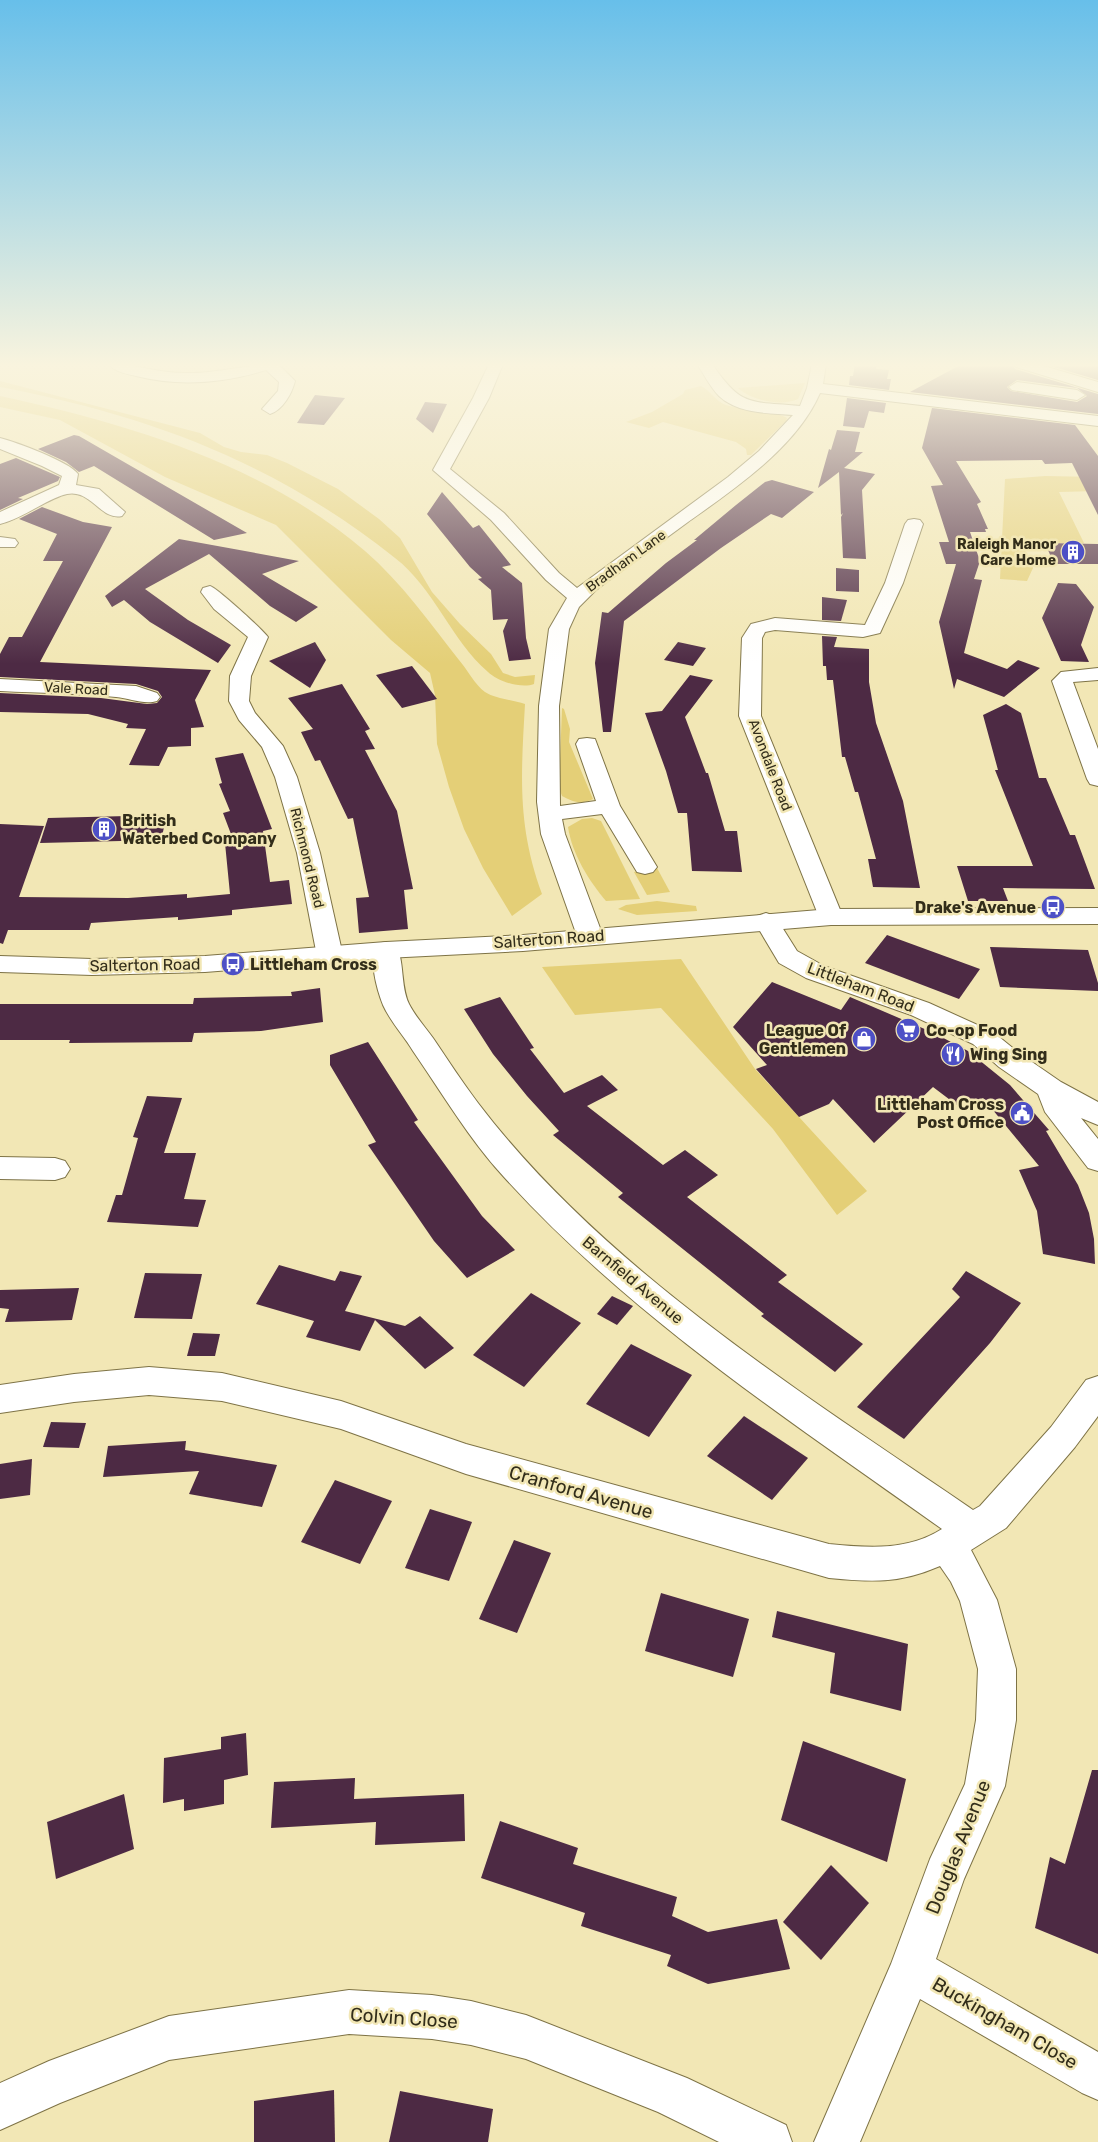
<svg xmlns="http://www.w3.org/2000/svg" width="1098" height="2142" viewBox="0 0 1098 2142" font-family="Rubik,sans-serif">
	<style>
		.green { fill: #e4cf77 }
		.building { fill: #4d2a44; fill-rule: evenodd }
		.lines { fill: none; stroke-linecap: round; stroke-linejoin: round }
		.minor-casing { stroke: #7e7346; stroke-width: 2 }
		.major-casing { stroke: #7e7346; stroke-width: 2 }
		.minor { fill: #fff; fill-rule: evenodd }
		.major { fill: #fff; fill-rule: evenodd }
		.labels { text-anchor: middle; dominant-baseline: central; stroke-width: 5; stroke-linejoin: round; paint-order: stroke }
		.far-poi-label { font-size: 14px; font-weight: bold; fill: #322d1a; stroke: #f2e7b5; text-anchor: end }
		.far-street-label { font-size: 14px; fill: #322d1a; stroke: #f2e7b5 }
		.poi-label { font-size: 16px; font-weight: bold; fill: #322d1a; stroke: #f2e7b5; text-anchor: start }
		.street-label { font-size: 16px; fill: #322d1a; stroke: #f2e7b5 }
		.near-street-label { font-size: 19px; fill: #322d1a; stroke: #f2e7b5 }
	</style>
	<rect width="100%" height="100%" fill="#f2e7b5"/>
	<g class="green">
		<path d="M0,381L200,433L224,447L241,452L267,455L287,463L338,489L379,519L400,538L432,592L460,624L491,654L503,673L515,677L535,675L534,684C521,689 497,681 488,672C451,640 434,588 395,558C276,463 148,415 0,387Z"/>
		<path d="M805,383L798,399C781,407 751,400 738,388Z"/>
		<path d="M701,386C711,391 715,401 726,405C742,410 775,410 787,418L786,421L751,455H747L746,449L736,442L663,422L649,428L626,422L652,412L683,394L685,390Z"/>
		<path d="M0,396C127,423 265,465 365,551C401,582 430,623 459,660C467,669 475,685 485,692C496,699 513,700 525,704C521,776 517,825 542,894L512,916L483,868L464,829L449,787L437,744L435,695L430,673L391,640L276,525L165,477L60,420L0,407Z"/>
		<polygon points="1045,476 1098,477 1098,491 1059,492 1084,543 1022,543 1033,568 1027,581 1000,579 1005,479"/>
		<path d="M562,708L564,709L570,729L569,742L593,799C581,805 573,802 562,796L559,788Z"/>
		<path d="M592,818L601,821L640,899L606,901C589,881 572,854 568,827L582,819Z"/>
		<polygon points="657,868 670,892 647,895 634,872"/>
		<polygon points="657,901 696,906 697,911 637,915 618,909 626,905"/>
		<polygon points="681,959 755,1069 867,1191 837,1215 773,1129 661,1008 575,1015 542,967"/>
	</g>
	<g class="building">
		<polygon points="855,364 877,364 876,369 889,370 887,379 891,379 889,390 849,385 850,376 853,376"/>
		<path d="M962,364H1012L1015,369L1098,394V414L910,392ZM1017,380L1077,388L1087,396L1077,402L1011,391L1007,387Z"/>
		<polygon points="1044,364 1098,364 1098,380"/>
		<polygon points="315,395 345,398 324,425 297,423"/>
		<polygon points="847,398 886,403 884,413 869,411 864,428 843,426"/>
		<polygon points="425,402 447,404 433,433 416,419"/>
		<polygon points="932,408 1075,425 1098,456 1098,515 1072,463 1045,464 1042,460 956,461 981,502 977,504 988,529 985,529 986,532 970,532 981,564 979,564 974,579 982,580 964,653 1007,669 1018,660 1040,668 1004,697 957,679 954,689 939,622 956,564 946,564 939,542 949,542 931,486 943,485 922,448"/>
		<polygon points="837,430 860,432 855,452 863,452 844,468 875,474 862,490 866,559 843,558 841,517 843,513 841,515 839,472 818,488 829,449 831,450"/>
		<polygon points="74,435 79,436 247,533 214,540 94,466 79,472 66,462 38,449"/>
		<polygon points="16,458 60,477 58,481 18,498 23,499 0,510 0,464"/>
		<polygon points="772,480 814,492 782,518 771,514 721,548 624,621 611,732 603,732 595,663 602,612 608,613 666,563 697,540 694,540 736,505 765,482"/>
		<polygon points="442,492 473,528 479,525 511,565 502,567 522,583 526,638 531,659 509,661 503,631 508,619 493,620 491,590 478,579 482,578 470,567 427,514"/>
		<polygon points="42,507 83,522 112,527 40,662 211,670 195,700 204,727 191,728 191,746 168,747 159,766 129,765 146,729 126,728 128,724 88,714 0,712 0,693 101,698 147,704 157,703 162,697 158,691 136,684 0,677 0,654 9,637 22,637 63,561 43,561 57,534 19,519"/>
		<polygon points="179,539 299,561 262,574 318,607 296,622 270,606 209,554 145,589 188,620 231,645 218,663 150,622 124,600 112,607 105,596"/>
		<polygon points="1045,543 1098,544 1098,564 1054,564"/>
		<polygon points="836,568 859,570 859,592 836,591"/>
		<polygon points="1058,583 1076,584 1094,607 1081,645 1089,662 1061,661 1042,618"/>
		<polygon points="822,597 847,600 841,621 822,620"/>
		<polygon points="822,636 837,637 834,647 869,649 869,682 876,723 903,801 920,888 873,887 868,859 876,859 858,792 855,792 845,757 842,757 833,680 827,680 826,666 823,666"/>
		<polygon points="315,642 326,660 310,688 269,661"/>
		<polygon points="678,642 706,648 693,666 664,660"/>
		<polygon points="412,666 437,699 402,708 376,675"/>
		<polygon points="690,675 713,680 685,717 706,773 708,773 725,831 737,831 742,872 692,871 687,813 678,813 666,771 645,713 662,711"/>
		<polygon points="342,684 370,729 365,731 375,749 365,750 397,811 413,889 404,890 408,929 359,933 356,898 369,897 353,818 348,819 320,760 315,761 301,732 313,729 288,698"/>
		<polygon points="1006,704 1021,713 1039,778 1046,778 1070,835 1075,835 1095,889 1003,888 1008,901 968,901 957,866 1033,866 995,770 998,770 983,715"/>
		<polygon points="243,753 272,829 263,831 270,882 289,880 292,904 232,910 232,907 232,915 178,920 178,917 91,923 89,930 8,930 3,944 0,943 0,824 44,826 19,897 128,898 187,894 187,898 230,894 225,843 234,842 223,813 230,811 219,784 222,783 215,758"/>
		<polygon points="167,815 161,840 40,843 48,818"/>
		<polygon points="887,935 980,969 959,999 865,963"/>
		<polygon points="990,947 1088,950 1098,983 1098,991 1000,987"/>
		<polygon points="772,982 841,1010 850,997 934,1033 968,1051 1010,1085 1049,1130 1046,1131 1078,1185 1089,1213 1094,1239 1095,1264 1043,1254 1037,1211 1019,1170 1039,1166 983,1098 966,1112 933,1087 874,1143 833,1099 829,1104 799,1117 756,1069 767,1065 733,1027"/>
		<polygon points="320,988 323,1022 261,1031 194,1033 192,1042 69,1043 70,1040 0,1040 0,1004 193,1004 194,998 292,996 291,992"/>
		<polygon points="500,997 534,1048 530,1049 564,1093 602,1075 618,1090 587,1106 663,1165 685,1150 718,1175 687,1197 787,1275 778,1282 863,1344 835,1372 761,1316 764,1314 618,1197 623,1193 553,1135 559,1131 527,1096 493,1054 464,1009"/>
		<polygon points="368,1042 418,1120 414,1122 482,1216 515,1250 467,1278 434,1241 368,1145 376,1142 330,1065 330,1055"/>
		<polygon points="147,1096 182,1098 164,1153 196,1153 184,1199 206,1200 198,1227 107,1222 116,1195 122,1195 138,1138 133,1137"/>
		<polygon points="279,1265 335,1281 340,1271 362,1276 345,1311 405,1326 420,1316 454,1348 425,1369 375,1320 360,1351 306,1337 314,1321 256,1304"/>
		<polygon points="966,1271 1021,1303 990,1343 904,1439 857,1407 960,1297 952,1289"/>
		<polygon points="145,1273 202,1274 192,1319 134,1318"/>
		<polygon points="79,1288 72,1320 5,1322 9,1309 0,1308 0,1290"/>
		<polygon points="531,1293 581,1323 524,1387 473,1355"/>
		<polygon points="612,1296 633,1306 617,1325 597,1314"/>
		<polygon points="193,1333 220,1334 215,1356 187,1356"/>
		<polygon points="631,1344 692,1375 649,1437 586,1404"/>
		<polygon points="744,1416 808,1458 772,1500 707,1456"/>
		<polygon points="51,1422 86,1423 79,1448 43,1447"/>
		<polygon points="186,1441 185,1450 277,1465 262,1507 189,1494 199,1471 103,1477 108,1446"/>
		<polygon points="32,1459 30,1495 0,1499 0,1464"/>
		<polygon points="335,1480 392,1501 360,1564 301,1542"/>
		<polygon points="430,1509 472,1522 449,1581 405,1568"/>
		<polygon points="514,1540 551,1553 517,1633 479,1619"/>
		<polygon points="661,1593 749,1619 733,1677 645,1651"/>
		<polygon points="777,1611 908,1644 901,1711 830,1693 835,1653 772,1637"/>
		<polygon points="246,1733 248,1775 224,1780 224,1804 184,1811 184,1799 163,1803 164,1758 221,1749 221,1737"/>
		<polygon points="803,1741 906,1779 887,1862 781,1820"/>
		<polygon points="1092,1770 1098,1770 1098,1954 1035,1928 1050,1857 1065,1864"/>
		<polygon points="355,1778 354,1799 464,1794 465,1841 375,1845 376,1822 271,1828 274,1782"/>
		<polygon points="124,1794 134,1849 56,1879 47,1822"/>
		<polygon points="500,1821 578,1848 573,1864 677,1897 672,1916 708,1932 777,1919 790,1969 708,1984 667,1966 671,1955 581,1926 585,1913 481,1878"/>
		<polygon points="831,1865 869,1903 821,1960 783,1922"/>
		<polygon points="334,2090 335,2142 254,2142 254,2101"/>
		<polygon points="400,2091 493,2109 488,2142 389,2142"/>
	</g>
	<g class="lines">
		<g class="minor-casing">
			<g id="minor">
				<path d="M109,364C136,364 161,374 189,373C220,373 248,364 278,364L295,381C292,393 283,410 270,414L262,409L278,391L279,382L266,370C224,383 179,387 136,376C128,374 114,372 109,364Z"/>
				<path d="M489,364H503L489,398L450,469L504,513L559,573L577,588L728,477L759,451L793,415C769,413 738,414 719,396C710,387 704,374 697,364H712C742,408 750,401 800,406L807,388L812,364H826L823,384L1098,416V426L820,393C797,447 734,489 688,522C657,545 626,567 596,590L579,607L569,629L559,706L560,806L596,801L576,744L579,739L587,738L595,739L620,806L657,867L653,872L645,874L637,872L602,814L562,819L565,834L603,936L599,942L590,944L581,942L577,936L541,834L537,802L539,706L549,629L567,598L546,580L491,520L433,470L473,398Z"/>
				<polygon points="1014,364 1037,364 1098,382 1098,392 1016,367"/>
				<polygon points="1017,382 1077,390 1085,395 1077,400 1012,390 1009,387"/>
				<path d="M0,438C16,442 70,462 78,474L76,485L99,489L125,512L122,516C101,521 91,489 67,494C48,498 22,519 0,524V512L59,485L62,476L42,466L0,449Z"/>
				<polygon points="914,519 920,520 923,524 903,583 880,633 863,637 775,630 765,632 762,638 761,716 843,917 840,922 831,925 822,922 819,917 739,716 742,638 751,624 775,618 865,625 885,583 905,524 908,520"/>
				<polygon points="0,537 15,539 18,543 15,547 0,547"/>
				<path d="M210,586C217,588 262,629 268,637L251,676L249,701L255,713L283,746L297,777L320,853L343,956L339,962L330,964L321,962L317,956L297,853L275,777L262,747L239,720L229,701L230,676L248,637L214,609L201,592L203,588Z"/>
				<polygon points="1098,668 1098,680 1073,682 1098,749 1098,786 1090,784 1087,779 1052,681 1061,672"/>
				<path d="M0,679L136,686L157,693L160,697L157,701C144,705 129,698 116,697C77,693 39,693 0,691Z"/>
				<polygon points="766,913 775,916 797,951 824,966 929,1003 993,1032 1019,1053 1061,1082 1098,1102 1098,1125 1081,1118 1098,1139 1098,1171 1088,1168 1045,1112 1038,1094 999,1067 973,1044 911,1015 806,978 779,963 754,921 757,916"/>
				<path d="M386,942L395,944C405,959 400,986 409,1004C415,1016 425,1027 433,1038C448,1060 462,1082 478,1103C604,1269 802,1393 973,1510L980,1506L1051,1427L1086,1380L1098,1376V1416L1075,1447L1006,1528L971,1550L997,1600L1016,1669V1720L1005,1786L964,1879L936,1959L1098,2052V2100L1082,2093L920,1999L860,2142H814L891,1964L930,1859L965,1784L976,1720L978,1669L960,1601L951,1582L940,1566C899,1584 872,1582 829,1578L466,1474L341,1429L222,1401L149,1395L74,1402L0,1413V1385L74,1374L149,1367L222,1373L341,1401L466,1444L829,1544C869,1548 907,1551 942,1529C791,1422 629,1315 504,1177C469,1139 442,1093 413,1051C404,1036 390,1021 383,1005C377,990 368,958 377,944Z"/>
				<polygon points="0,1157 55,1158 65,1161 70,1169 65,1177 55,1180 0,1179"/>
				<polygon points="349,1990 432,1995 471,2001 526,2015 687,2078 786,2125 792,2142 719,2142 658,2112 526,2059 471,2045 432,2039 349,2034 169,2060 60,2103 0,2130 0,2083 49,2061 169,2016"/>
			</g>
		</g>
		<g class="major-casing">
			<polygon id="major" points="1098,908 1098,924 831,925 523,951 386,958 205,972 92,975 0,972 0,956 92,959 205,956 386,942 523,935 831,909"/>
		</g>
		<use href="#minor" class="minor"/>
		<use href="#major" class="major"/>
	</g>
	<linearGradient id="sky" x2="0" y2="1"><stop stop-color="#67bfea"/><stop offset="0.55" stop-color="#f9f4de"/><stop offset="1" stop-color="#f9f4de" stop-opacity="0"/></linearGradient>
	<rect width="1098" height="664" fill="url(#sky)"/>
	<defs>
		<g id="building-disc" transform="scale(1.25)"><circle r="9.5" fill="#4d50c6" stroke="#f2e7b5"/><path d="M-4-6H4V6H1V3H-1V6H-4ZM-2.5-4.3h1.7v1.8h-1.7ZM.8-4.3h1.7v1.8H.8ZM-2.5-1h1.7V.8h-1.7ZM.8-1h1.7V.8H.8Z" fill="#fff"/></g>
		<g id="bus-disc" transform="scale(1.25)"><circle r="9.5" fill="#4d50c6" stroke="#f2e7b5"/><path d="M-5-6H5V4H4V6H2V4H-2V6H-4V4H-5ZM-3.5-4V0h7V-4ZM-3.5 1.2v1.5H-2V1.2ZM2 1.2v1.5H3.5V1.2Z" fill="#fff"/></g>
		<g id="supermarket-disc" transform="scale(1.25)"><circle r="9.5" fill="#4d50c6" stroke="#f2e7b5"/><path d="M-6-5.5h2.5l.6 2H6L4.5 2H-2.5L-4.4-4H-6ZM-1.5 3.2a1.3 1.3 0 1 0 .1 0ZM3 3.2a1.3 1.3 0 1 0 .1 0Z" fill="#fff"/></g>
		<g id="shop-disc" transform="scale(1.25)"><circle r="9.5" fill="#4d50c6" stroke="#f2e7b5"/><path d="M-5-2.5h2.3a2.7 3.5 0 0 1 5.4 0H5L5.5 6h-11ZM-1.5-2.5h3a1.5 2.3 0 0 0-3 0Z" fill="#fff"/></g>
		<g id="restaurant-disc" transform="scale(1.25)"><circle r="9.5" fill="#4d50c6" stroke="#f2e7b5"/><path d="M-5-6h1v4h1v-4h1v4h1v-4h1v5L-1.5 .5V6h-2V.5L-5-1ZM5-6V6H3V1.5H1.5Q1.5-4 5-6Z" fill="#fff"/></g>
		<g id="civic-disc" transform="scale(1.25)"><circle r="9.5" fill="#4d50c6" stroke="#f2e7b5"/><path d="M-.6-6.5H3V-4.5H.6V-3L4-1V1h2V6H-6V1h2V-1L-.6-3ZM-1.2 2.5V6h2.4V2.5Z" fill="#fff"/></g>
	</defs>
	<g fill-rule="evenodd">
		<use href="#building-disc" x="1073" y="552"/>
		<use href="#building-disc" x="104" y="829"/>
		<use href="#bus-disc" x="1053" y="907"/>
		<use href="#bus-disc" x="233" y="964"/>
		<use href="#supermarket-disc" x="908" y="1030"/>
		<use href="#shop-disc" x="864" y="1039"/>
		<use href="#restaurant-disc" x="953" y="1054"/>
		<use href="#civic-disc" x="1022" y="1113"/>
	</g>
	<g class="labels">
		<g class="far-poi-label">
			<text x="1056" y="544">Raleigh Manor<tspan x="1056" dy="16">Care Home</tspan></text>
		</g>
		<g class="far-street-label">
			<text transform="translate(626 561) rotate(-36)">Bradham Lane</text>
			<text transform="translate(76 689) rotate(3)">Vale Road</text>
			<text transform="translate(770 765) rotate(69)">Avondale Road</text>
			<text transform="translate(307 858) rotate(76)">Richmond Road</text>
		</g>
		<g class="poi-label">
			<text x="122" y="820">British<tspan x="122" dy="18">Waterbed Company</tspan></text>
			<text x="1036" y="907" text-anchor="end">Drake's Avenue</text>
			<text x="250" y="964">Littleham Cross</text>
			<text x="846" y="1030" text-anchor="end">League Of<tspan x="846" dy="18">Gentlemen</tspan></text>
			<text x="926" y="1030">Co-op Food</text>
			<text x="970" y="1054">Wing Sing</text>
			<text x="1004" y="1104" text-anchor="end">Littleham Cross<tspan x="1004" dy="18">Post Office</tspan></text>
		</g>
		<g class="street-label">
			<text transform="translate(549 939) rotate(-4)">Salterton Road</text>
			<text transform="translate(145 965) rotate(-1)">Salterton Road</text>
			<text transform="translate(861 987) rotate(21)">Littleham Road</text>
			<text transform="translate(633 1280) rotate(40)">Barnfield Avenue</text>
		</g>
		<g class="near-street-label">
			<text transform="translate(581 1492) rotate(16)">Cranford Avenue</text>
			<text transform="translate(958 1847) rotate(-68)">Douglas Avenue</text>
			<text transform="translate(404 2018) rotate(4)">Colvin Close</text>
			<text transform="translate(1005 2023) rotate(30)">Buckingham Close</text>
		</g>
	</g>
</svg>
